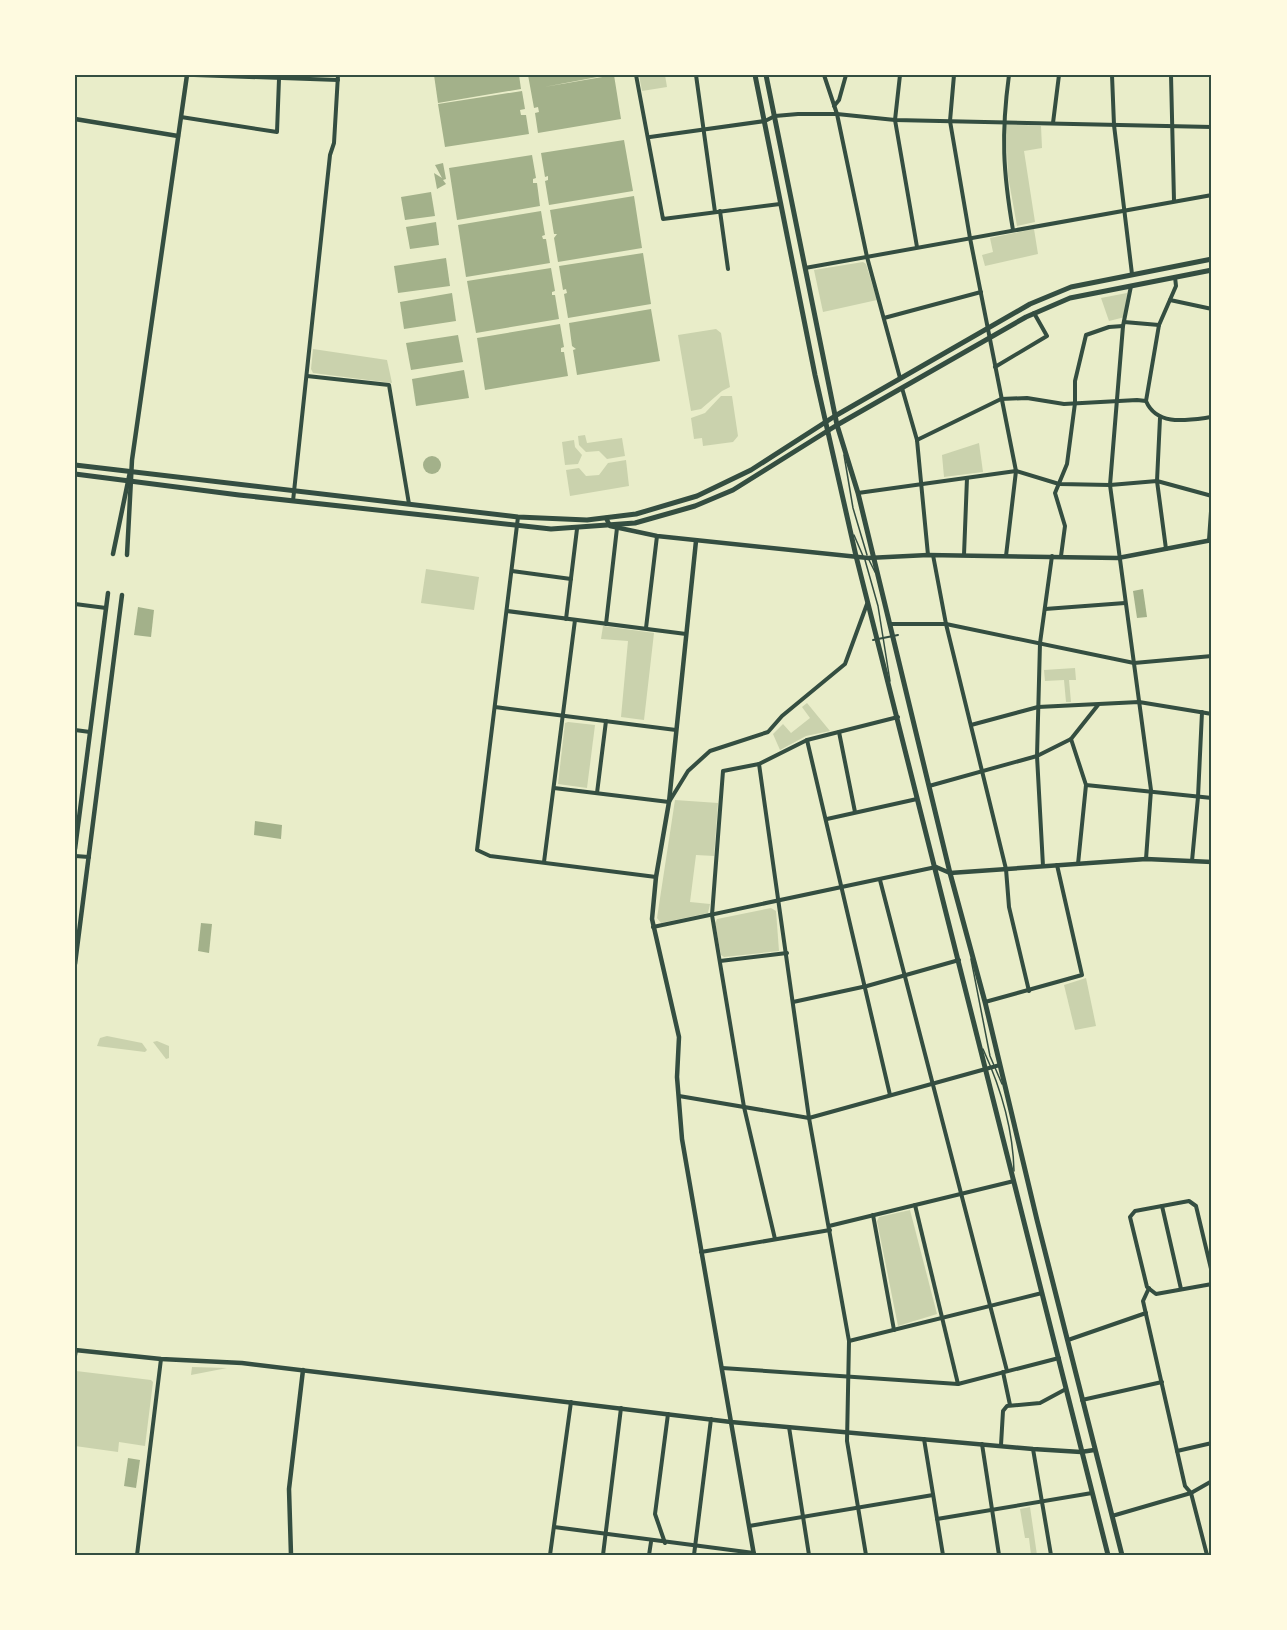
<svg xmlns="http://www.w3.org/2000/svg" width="1287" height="1630" viewBox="0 0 1287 1630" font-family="Signika,sans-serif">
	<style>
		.green { fill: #cad2ad }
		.water { fill: #a3b18a }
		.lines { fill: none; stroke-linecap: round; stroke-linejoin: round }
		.service { stroke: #344e41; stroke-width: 1.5 }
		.pedestrian { stroke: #344e41; stroke-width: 2 }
		.minor { stroke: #344e41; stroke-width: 4 }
		.tertiary { stroke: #344e41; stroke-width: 4.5 }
		.secondary { stroke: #344e41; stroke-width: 5 }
		.primary { stroke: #344e41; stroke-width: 5 }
		.neatline { fill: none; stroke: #344e41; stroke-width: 2 }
	</style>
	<rect width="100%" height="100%" fill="#e9edc9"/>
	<g class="green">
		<polygon points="639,75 665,75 667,87 642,91"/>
		<polygon points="1006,124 1041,126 1042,148 1024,151 1035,222 1017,226 1008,176"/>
		<polygon points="1034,229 1038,254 985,266 982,255 993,252 990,238"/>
		<polygon points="863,262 866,264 877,300 823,312 814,270"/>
		<polygon points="1127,293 1125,317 1109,321 1101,298"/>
		<polygon points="716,329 721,333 730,387 722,391 701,409 691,411 678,335"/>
		<polygon points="313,349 387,360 392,383 313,373 311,369"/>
		<polygon points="721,396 732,396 738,436 733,442 703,446 702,438 694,439 691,418 705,413"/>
		<polygon points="585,435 587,443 622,438 625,456 607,459 599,451 586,452 579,445 578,436"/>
		<polygon points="574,440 575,447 582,455 578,464 565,465 562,442"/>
		<polygon points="979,443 983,472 944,477 942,455"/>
		<polygon points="626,460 629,486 570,496 566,470 579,468 586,476 599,475 608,463"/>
		<polygon points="426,569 479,577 474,610 421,603"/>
		<polygon points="603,626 654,633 644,720 621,717 628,641 601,639"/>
		<polygon points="1075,668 1076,680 1069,680 1071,702 1066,702 1064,680 1045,681 1044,670"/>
		<polygon points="807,703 830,731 806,736 780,750 773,734 783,724 791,733 810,718 802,707"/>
		<polygon points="568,722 595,725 587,788 558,784 565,723"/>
		<polygon points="675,800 718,803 714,856 696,855 690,902 710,904 708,913 661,923 657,918"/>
		<polygon points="771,908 776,911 779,951 724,957 721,955 715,923 717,919"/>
		<polygon points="1086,978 1096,1026 1075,1030 1064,985"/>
		<polygon points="107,1036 142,1043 147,1050 145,1052 97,1046 100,1038"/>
		<polygon points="157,1041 169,1046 169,1058 166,1059 153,1042"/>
		<polygon points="910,1210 937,1314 898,1326 877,1221 879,1217"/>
		<polygon points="192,1367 227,1368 191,1375"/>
		<polygon points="76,1371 151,1380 153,1382 145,1446 119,1442 118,1452 75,1446"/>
		<polygon points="1030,1507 1037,1555 1031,1555 1029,1538 1025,1538 1020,1509"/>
	</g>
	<g class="water">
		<polygon points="434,75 519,75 521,89 438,103"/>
		<polygon points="528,75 608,75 544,87 614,75 621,119 538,133 535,113 539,112 538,107 534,108"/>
		<polygon points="522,91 525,109 520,110 521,115 526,115 529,134 445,147 438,104"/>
		<polygon points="624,140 633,191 549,205 545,181 548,180 548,176 545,177 541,153"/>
		<polygon points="532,155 536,178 533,179 533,183 537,183 540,206 457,220 449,168"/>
		<polygon points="443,163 446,179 443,180 446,184 437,189 434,173 442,178 435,165"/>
		<polygon points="431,192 435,216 405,220 401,197"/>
		<polygon points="634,196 642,248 558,262 554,238 557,234 554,234 550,210"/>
		<polygon points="541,211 545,235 542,236 543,239 546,239 550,263 466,277 458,225"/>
		<polygon points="436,222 439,245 410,249 406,227"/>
		<polygon points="643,253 651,304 568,318 564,294 567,293 566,289 563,290 559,266"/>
		<polygon points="446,258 450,286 398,293 394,266"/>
		<polygon points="551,268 555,291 552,292 552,295 555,295 559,319 476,333 467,281"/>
		<polygon points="452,293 456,321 404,329 400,302"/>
		<polygon points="651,309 660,361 577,375 573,350 576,349 572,346 569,323"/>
		<polygon points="560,324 564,347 561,348 561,352 564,352 568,376 485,390 477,338"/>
		<polygon points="458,335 463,362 411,370 406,343"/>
		<polygon points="464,370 469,398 416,406 412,379"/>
		<circle cx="432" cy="465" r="9"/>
		<polygon points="1143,589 1147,617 1137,618 1133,591"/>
		<polygon points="138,607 154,610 151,637 134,635"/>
		<polygon points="255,821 282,825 281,839 254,835"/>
		<polygon points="201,923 212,924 209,953 198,951"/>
		<polygon points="128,1458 140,1460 136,1488 124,1486"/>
	</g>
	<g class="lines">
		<g class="service">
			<polyline points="844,455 853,508 867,555"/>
			<polyline points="854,535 863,556"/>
			<polyline points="865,560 878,606 890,681"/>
			<polyline points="869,560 875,572"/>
			<polyline points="971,959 990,1056 1002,1084"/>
			<path d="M983,1049C1000,1086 1013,1129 1014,1171"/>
		</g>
		<polyline class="pedestrian" points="873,640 898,635"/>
		<g class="minor">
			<polyline points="194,75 338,80"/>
			<polyline points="636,75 663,219 780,204"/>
			<polyline points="696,75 715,212"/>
			<polyline points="824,75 837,114 867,257 900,378"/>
			<polyline points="900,75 895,120 917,247"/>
			<polyline points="954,75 950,121 970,238 1016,471 1006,556"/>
			<path d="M1009,75C1001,134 1003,172 1013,230"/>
			<polyline points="1112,75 1114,125 1132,274"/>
			<polyline points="1171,75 1174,201"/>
			<polyline points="834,106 839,100 846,75"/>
			<polyline points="181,117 277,132 279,79"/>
			<polyline points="1053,123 1059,75"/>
			<polyline points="650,137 765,121 775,116 798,114 837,114 895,120 1212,127"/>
			<polyline points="720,211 728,269"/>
			<polyline points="805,268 1212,195"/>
			<polyline points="1131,286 1123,326 1110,485 1151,790 1146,859"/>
			<polyline points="1170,300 1212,309"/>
			<polyline points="884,318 981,292"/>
			<polyline points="1124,322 1159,325"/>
			<polyline points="995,367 1047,336 1034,313"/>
			<polyline points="307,376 389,385 409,504"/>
			<polyline points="902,388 917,440 928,555"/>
			<polyline points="1146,401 1159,325 1176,286 1175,277"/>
			<polyline points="1160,418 1157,481 1166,549"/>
			<path d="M917,440L1001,399L1027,398L1064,404L1137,400L1146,401C1157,427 1188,420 1212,417"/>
			<polyline points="858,493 1016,471 1059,484 1110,485 1157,481 1212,496"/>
			<polyline points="293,501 330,155 334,143 338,75"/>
			<polyline points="518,517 477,850 490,856 656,877"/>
			<polyline points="1209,540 1212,497"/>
			<polyline points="933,555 946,624 1006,869 1009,907 1029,991"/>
			<polyline points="964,555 967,478"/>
			<polyline points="1061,556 1065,526 1055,493 1067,464 1075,403 1075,381 1086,335 1109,327 1123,326"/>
			<polyline points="512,571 571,579"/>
			<polyline points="75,604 106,608"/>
			<polyline points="1045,609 1125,603"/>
			<polyline points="507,611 686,634"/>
			<polyline points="566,619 577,529"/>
			<polyline points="606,624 617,528"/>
			<polyline points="890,624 946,624 1134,663 1212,656"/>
			<polyline points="646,628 657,536"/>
			<polyline points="495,707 676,730"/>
			<polyline points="971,725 1038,707 1139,702 1212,714"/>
			<polyline points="75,730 90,732"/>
			<polyline points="839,732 855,812"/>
			<polyline points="1071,739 1086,785 1212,798"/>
			<polyline points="807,740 890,1095"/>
			<polyline points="759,764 809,1118 849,1341 847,1441 866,1555"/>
			<polyline points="929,786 1037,756 1071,739 1098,705"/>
			<polyline points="554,788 669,802 688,771 710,751 768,732 782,716 845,664 867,604"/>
			<polyline points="597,793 606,721"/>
			<polyline points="827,819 917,799"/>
			<polyline points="75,856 89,857"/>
			<polyline points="1192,861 1198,797 1202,712"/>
			<polyline points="544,862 575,620"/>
			<polyline points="1078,864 1086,785"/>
			<polyline points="1043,866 1037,756 1040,643 1052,556"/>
			<polyline points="880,880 1007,1371"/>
			<polyline points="653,927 936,867"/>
			<polyline points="720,961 787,953"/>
			<polyline points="793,1002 867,986 959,960"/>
			<polyline points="985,1002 1082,975 1057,865"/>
			<polyline points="679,1096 809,1118 1000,1065"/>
			<polyline points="915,1205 958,1384"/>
			<polyline points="1162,1206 1181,1289"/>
			<polyline points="873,1215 894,1330"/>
			<polyline points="829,1226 1014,1181"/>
			<polyline points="775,1239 744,1107 712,915 723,771 759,764 807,740 898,717"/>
			<polyline points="701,1252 830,1230"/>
			<polyline points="1212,1273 1196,1206 1189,1201 1135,1211 1130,1217 1147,1287 1156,1294 1212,1284"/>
			<polyline points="1149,1288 1143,1301 1185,1486 1191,1493 1207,1555"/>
			<polyline points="1068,1340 1146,1313"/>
			<polyline points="849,1341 1042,1293"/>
			<polyline points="75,1356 76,1350"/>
			<polyline points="722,1368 958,1384 1059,1358"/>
			<polyline points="1003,1372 1010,1405"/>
			<polyline points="1082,1400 1162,1382"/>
			<polyline points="789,1427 809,1555"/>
			<polyline points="924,1439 943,1555"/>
			<polyline points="982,1444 999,1555"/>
			<polyline points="1001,1445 1003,1411 1007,1406 1040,1403 1066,1389"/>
			<polyline points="1033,1449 1051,1555"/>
			<polyline points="1177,1451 1212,1443"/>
			<polyline points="1112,1516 1191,1493 1212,1481"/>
			<polyline points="937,1519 1092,1493"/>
			<polyline points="749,1526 933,1495"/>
			<polyline points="554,1527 754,1553"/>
			<polyline points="665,1543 655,1514 668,1414"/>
			<polyline points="137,1555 161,1359"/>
			<polyline points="550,1555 571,1402"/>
			<polyline points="603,1555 621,1408"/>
			<polyline points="649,1555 651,1542"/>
			<polyline points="694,1555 711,1419"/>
		</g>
		<g class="tertiary">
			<polyline points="75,119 178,136"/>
			<polyline points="606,518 610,526 657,536 868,558 928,555 1118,558 1212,540"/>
			<polyline points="696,541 669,802 656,877 652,919 679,1037 677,1077 682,1139 754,1555"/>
			<polyline points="113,554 130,472"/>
			<polyline points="127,555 132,460 187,75"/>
			<polyline points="75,849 108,593"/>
			<polyline points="936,867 950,873 1146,859 1212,862"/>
			<polyline points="75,964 122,595"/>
			<polyline points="75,1350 161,1359 242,1363 731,1422 1033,1449 1081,1452 1094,1450"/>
			<polyline points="291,1555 289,1489 303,1370"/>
		</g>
		<g class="secondary">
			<polyline points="755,75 815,375 856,556 1108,1555"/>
			<polyline points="766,75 837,425 858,493 950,873 985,1002 1037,1220 1122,1555"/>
		</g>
		<g class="primary">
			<polyline points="75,465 518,517 587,520 636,514 697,496 751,470 835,416 1030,304 1071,287 1212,259"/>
			<polyline points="75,474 239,495 551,529 635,523 695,506 733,490 837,425 1026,317 1070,298 1212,270"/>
		</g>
	</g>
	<rect width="1287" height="1630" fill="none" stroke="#fefae0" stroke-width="153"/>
	<rect x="76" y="76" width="1134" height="1478" class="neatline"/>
</svg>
